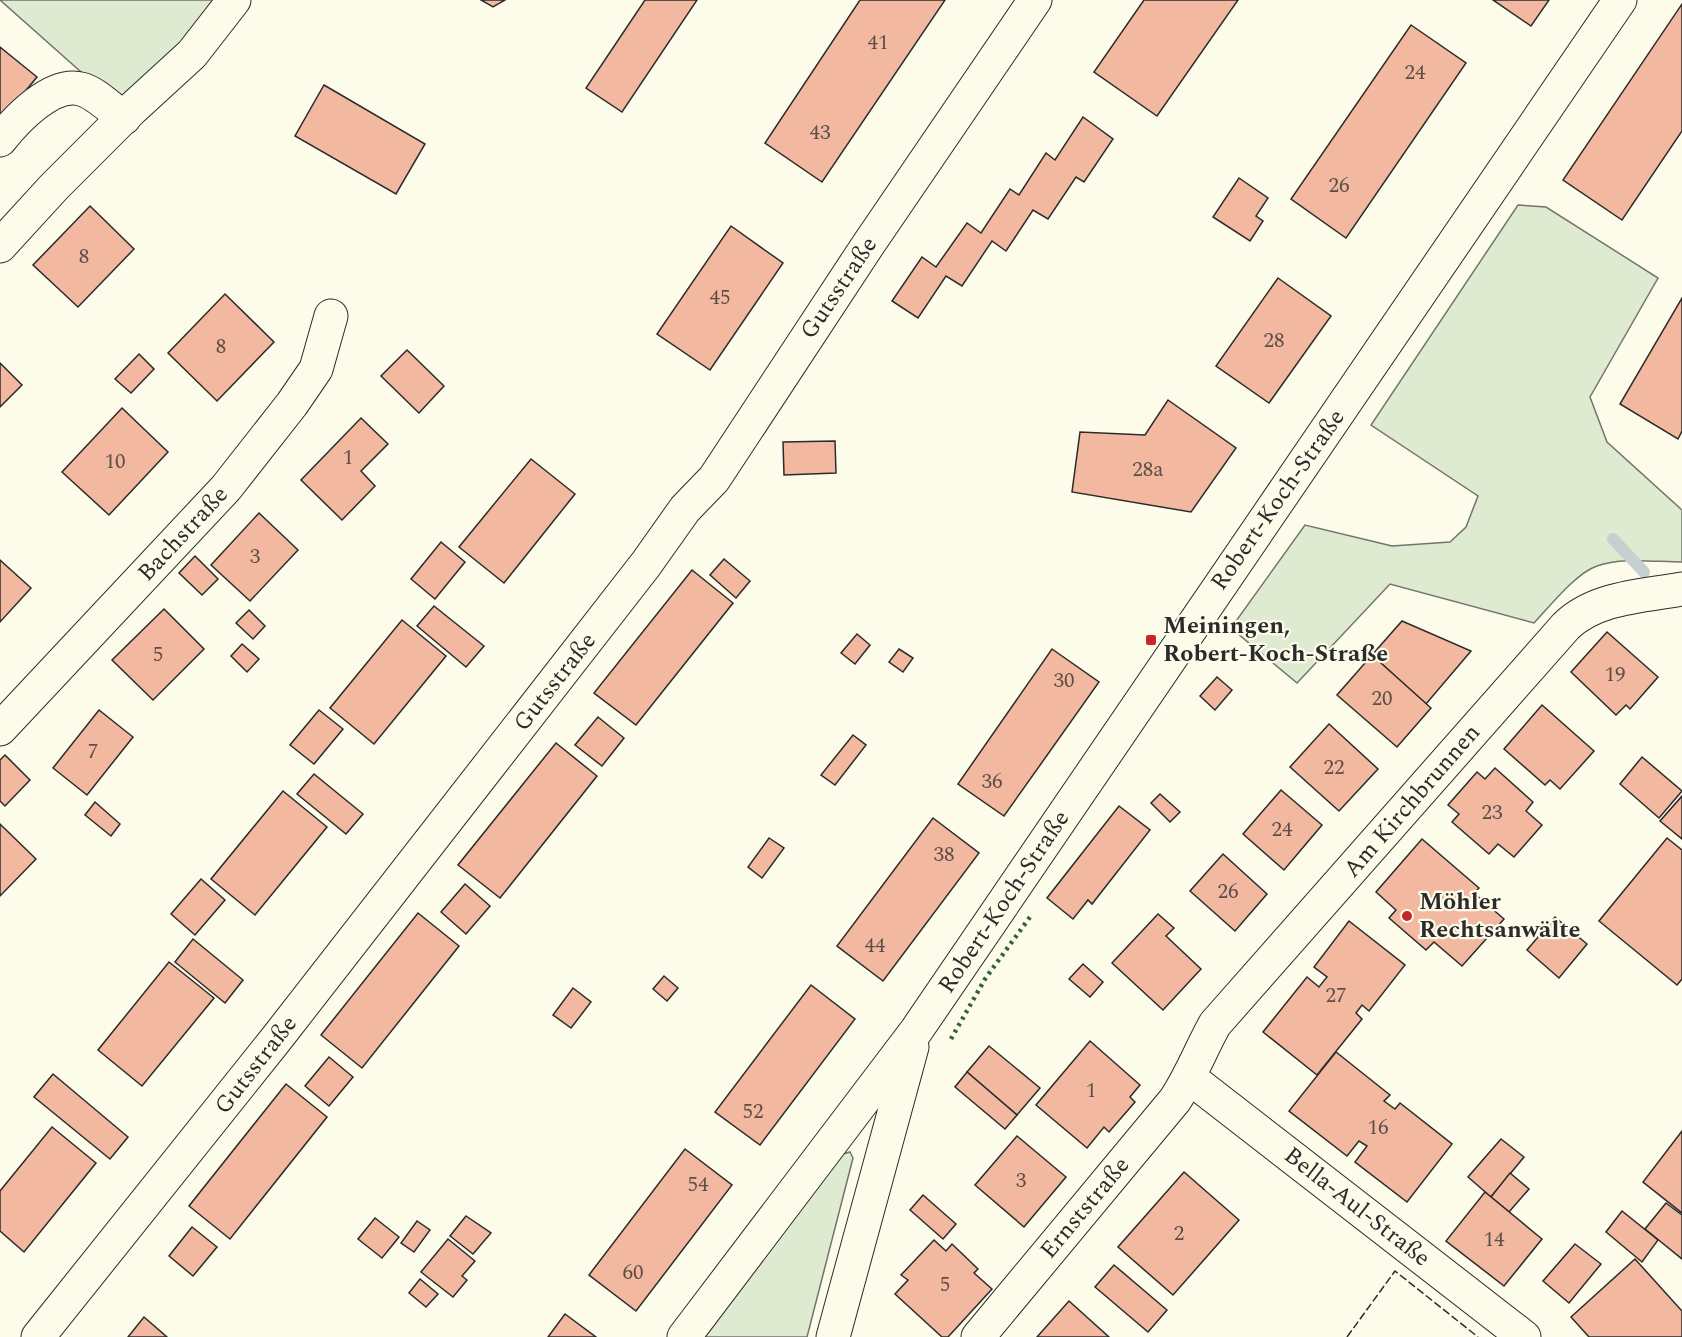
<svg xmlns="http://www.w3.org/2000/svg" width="1682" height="1337" viewBox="0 0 1682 1337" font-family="Spectral,serif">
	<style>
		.green { fill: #deebd1; stroke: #74746e; stroke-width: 1.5 }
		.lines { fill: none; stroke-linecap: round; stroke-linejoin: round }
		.stream { stroke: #c7d0d0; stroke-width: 12 }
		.building { fill: #f2b8a0; stroke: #2b2b2b; stroke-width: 1.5 }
		.minor-casing { stroke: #2b2b2b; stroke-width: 35 }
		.minor { stroke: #fdfbea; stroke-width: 33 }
		.hedge { stroke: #34623c; stroke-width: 4.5; stroke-dasharray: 3 4.5; stroke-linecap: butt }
		.fence { stroke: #2b2b2b; stroke-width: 1.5; stroke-dasharray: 8 3; stroke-linecap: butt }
		.poi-dot { fill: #c62828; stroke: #fdfbea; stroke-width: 2 }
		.labels { text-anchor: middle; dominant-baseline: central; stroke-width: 4.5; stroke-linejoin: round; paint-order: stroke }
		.number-label { font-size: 21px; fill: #5d4e48 }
		.street-label { font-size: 24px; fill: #2b2b2b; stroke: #fdfbea }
		.poi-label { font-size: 24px; font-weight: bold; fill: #2b2b2b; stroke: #fdfbea; text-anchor: start }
	</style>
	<rect width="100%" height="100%" fill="#fdfbea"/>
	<g class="green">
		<polygon points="0,0 216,0 184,41 116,103"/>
		<path d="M1518,205L1546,207L1658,278L1590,397L1607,442L1682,510V562C1656,562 1622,557 1597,566C1576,573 1550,606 1534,623L1390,584L1297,683L1231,628L1305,525L1392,546L1450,542L1466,527L1478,496L1371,425Z"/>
		<polygon points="850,1152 853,1158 807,1337 705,1337 843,1154"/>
	</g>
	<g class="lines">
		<polyline class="stream" points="1613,539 1644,572"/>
	</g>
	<g class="building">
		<polygon points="481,0 505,0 493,7"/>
		<polygon points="645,0 697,0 622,112 586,88"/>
		<polygon points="860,0 945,0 822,182 765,143"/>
		<polygon points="1144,0 1238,0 1157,116 1094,72"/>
		<polygon points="1493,0 1549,0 1531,26"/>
		<polygon points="1682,4 1682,131 1622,220 1563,180"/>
		<polygon points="1411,25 1466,63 1346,238 1291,199"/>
		<polygon points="0,47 37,77 0,122"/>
		<polygon points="324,85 425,144 396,194 295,136"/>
		<polygon points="1083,117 1113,139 1084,182 1076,177 1048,219 1033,210 1006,251 992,241 962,286 946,276 918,318 892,301 922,257 936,267 967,223 981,233 1010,189 1019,195 1046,153 1055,160"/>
		<polygon points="1239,178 1268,198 1256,216 1263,221 1250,241 1213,217"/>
		<polygon points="90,206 134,249 78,307 33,265"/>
		<polygon points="731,226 783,263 710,370 657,334"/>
		<polygon points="1278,278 1331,316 1269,403 1216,366"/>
		<polygon points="225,294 274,342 217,401 168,353"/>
		<polygon points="1682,298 1682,431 1678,439 1620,404"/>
		<polygon points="407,350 444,386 419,413 381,376"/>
		<polygon points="139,354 154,369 131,393 115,379"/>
		<polygon points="0,363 22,385 0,407"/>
		<polygon points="1168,400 1236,448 1191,512 1072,492 1080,432 1145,435"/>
		<polygon points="122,408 168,452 109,515 62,472"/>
		<polygon points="361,418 388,444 361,471 375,486 342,520 301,480"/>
		<polygon points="835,441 836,473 784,475 783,442"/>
		<polygon points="531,459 575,494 504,583 459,547"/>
		<polygon points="259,513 298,550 250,601 211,565"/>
		<polygon points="441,542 465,562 435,599 411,579"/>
		<polygon points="195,556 218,579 202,595 179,573"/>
		<polygon points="724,559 750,581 736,598 710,575"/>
		<polygon points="0,560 31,588 0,622"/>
		<polygon points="692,570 733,603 636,725 594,693"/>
		<polygon points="434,606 484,646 466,667 417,626"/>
		<polygon points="164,609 204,649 153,700 112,660"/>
		<polygon points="249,610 265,626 253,639 236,623"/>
		<polygon points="402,620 446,656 374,744 330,708"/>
		<polygon points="1402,621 1471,651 1426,704 1372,655"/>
		<polygon points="1607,632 1658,677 1630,709 1626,705 1616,715 1571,672"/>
		<polygon points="857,634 870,645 855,664 841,653"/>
		<polygon points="242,644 259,659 247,672 231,656"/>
		<polygon points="899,649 913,658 903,672 889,662"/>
		<polygon points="1052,649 1099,682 1004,816 958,784"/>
		<polygon points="1372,655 1431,708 1397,747 1337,695"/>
		<polygon points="1217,677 1232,690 1215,710 1200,696"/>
		<polygon points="1542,705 1594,751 1560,789 1550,780 1545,785 1504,749"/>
		<polygon points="99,710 133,737 87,795 53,768"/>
		<polygon points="319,710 343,729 314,764 290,745"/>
		<polygon points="598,717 624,738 602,766 575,745"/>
		<polygon points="1329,724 1378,769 1339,811 1290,767"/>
		<polygon points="853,735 866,745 835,785 821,775"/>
		<polygon points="556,743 597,776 500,898 458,865"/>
		<polygon points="5,755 30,780 5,806 0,801 0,760"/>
		<polygon points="1642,757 1682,791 1659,818 1620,784"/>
		<polygon points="1495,768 1533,802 1526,811 1542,825 1514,857 1498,844 1489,854 1452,822 1459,814 1448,805 1477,772 1485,779"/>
		<polygon points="314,774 363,814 346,834 297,794"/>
		<polygon points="1281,790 1322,825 1284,870 1243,834"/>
		<polygon points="283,791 327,827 255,915 211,879"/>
		<polygon points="1160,794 1180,812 1170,822 1151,803"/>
		<polygon points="1682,796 1682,839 1660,821"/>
		<polygon points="95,802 120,824 111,836 85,815"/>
		<polygon points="1119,806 1150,830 1092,904 1088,900 1073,919 1047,898"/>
		<polygon points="933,818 979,853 883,981 837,946"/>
		<polygon points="0,824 36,859 0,896"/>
		<polygon points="769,838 784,848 762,878 748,867"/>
		<polygon points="1667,838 1682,850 1682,979 1677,985 1599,921"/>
		<polygon points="1422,839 1479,888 1474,893 1504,919 1462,966 1434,942 1426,950 1389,918 1396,910 1376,892"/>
		<polygon points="1223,854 1267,894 1235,931 1190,891"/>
		<polygon points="201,879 225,900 195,935 171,914"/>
		<polygon points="465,884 490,906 466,934 441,912"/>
		<polygon points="418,913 459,946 362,1068 321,1035"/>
		<polygon points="1158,914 1174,928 1166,936 1201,969 1163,1010 1112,963"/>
		<polygon points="1555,917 1587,944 1559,978 1527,950"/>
		<polygon points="1349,921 1405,965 1369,1011 1362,1005 1356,1013 1362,1019 1317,1075 1263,1032 1307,977 1319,987 1327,977 1314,967"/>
		<polygon points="193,939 243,980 225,1003 175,962"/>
		<polygon points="169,962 214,998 142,1086 98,1050"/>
		<polygon points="1083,964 1103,982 1090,997 1069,979"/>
		<polygon points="664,976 678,988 667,1001 653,989"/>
		<polygon points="811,985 855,1019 760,1145 715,1112"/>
		<polygon points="573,988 591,1002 571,1028 553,1015"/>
		<polygon points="1090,1041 1140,1085 1130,1097 1135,1102 1109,1132 1104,1127 1087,1148 1036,1105"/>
		<polygon points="989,1046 1040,1088 1017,1115 967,1072"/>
		<polygon points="1336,1052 1390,1095 1384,1101 1395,1109 1400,1103 1452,1144 1407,1202 1355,1162 1367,1146 1359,1141 1347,1156 1289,1111"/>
		<polygon points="329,1057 353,1077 329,1106 305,1086"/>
		<polygon points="967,1072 1017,1115 1005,1129 955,1087"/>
		<polygon points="53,1074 128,1137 110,1159 34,1097"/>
		<polygon points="286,1084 327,1117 230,1239 189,1206"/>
		<polygon points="52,1127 96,1163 24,1252 0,1231 0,1191"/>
		<polygon points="1682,1131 1682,1213 1643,1182"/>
		<polygon points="1017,1136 1066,1177 1024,1227 975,1185"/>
		<polygon points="1501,1139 1524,1157 1491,1197 1468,1177"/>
		<polygon points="685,1149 732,1185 636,1311 589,1275"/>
		<polygon points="1184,1172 1239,1220 1173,1295 1118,1247"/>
		<polygon points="1510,1173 1529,1189 1509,1212 1491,1197"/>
		<polygon points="1485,1192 1542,1239 1504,1286 1446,1241"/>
		<polygon points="923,1195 956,1224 943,1239 910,1210"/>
		<polygon points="1666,1203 1682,1215 1682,1259 1645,1229"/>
		<polygon points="1622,1211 1658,1240 1642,1262 1606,1232"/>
		<polygon points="466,1216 491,1233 473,1254 450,1236"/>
		<polygon points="375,1218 399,1237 382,1258 358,1239"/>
		<polygon points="417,1221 430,1230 414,1252 401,1243"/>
		<polygon points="192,1227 217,1247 193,1276 169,1256"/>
		<polygon points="448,1239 475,1261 462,1276 467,1280 453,1297 421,1272"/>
		<polygon points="934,1240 946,1251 952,1244 978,1269 974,1273 992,1289 948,1337 942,1337 895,1294 908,1280 901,1275"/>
		<polygon points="1575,1244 1601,1264 1569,1303 1543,1281"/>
		<polygon points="1635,1259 1682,1311 1682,1337 1589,1337 1571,1317"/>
		<polygon points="1114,1265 1167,1310 1148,1332 1095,1287"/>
		<polygon points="420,1279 438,1294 426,1307 409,1293"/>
		<polygon points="1069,1301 1109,1337 1037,1337"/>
		<polygon points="565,1314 596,1337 548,1337"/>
		<polygon points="144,1317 167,1337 128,1337"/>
	</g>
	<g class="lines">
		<g class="minor-casing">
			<g id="minor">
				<path d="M0,140C16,120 52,81 81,89C96,93 111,109 124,118"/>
				<polyline points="0,246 54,187 132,109 192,54 234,0"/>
				<polyline points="0,729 226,488 292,404 316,369 331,316"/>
				<polyline points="1190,1078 1524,1337"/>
				<polyline points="38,1337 277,1038 646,564 685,509 714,479 868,245 1035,0"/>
				<polyline points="684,1337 916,1031 1620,0"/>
				<polyline points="833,1337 912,1047"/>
				<path d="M978,1337L1175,1100C1191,1076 1201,1049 1215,1024L1566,626C1596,597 1643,596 1682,589"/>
			</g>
		</g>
		<use href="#minor" class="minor"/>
		<polyline class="hedge" points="951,1039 985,979 1030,917"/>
		<polyline class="fence" points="1347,1337 1395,1271 1478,1337"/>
	</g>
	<g class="poi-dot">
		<rect x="1145" y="634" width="12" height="12" rx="3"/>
		<circle cx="1407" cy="916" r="6"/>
	</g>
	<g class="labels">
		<g class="number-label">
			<text x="878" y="43">41</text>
			<text x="1415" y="73">24</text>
			<text x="820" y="133">43</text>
			<text x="1339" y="186">26</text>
			<text x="84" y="257">8</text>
			<text x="720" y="298">45</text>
			<text x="1274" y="341">28</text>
			<text x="221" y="347">8</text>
			<text x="348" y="458">1</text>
			<text x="115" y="462">10</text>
			<text x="1148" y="470">28a</text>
			<text x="255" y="557">3</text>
			<text x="158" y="655">5</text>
			<text x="1615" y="675">19</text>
			<text x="1064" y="681">30</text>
			<text x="1382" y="699">20</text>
			<text x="93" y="752">7</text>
			<text x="1334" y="768">22</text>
			<text x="992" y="782">36</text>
			<text x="1492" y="813">23</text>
			<text x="1282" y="830">24</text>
			<text x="944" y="855">38</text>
			<text x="1228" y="892">26</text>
			<text x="875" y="946">44</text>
			<text x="1336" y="996">27</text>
			<text x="1091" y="1091">1</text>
			<text x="753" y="1112">52</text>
			<text x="1378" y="1128">16</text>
			<text x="1021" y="1181">3</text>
			<text x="698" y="1185">54</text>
			<text x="1179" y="1234">2</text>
			<text x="1494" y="1240">14</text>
			<text x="633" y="1273">60</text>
			<text x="945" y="1285">5</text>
		</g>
		<g class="street-label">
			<text transform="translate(839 288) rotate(-56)">Gutsstraße</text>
			<text transform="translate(1278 500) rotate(-55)">Robert-Koch-Straße</text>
			<text transform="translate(183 534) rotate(-47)">Bachstraße</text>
			<text transform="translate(555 682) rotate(-52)">Gutsstraße</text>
			<text transform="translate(1412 801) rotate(-49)">Am Kirchbrunnen</text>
			<text transform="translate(1004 902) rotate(-56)">Robert-Koch-Straße</text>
			<text transform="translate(256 1065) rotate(-52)">Gutsstraße</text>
			<text transform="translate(1357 1207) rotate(38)">Bella-Aul-Straße</text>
			<text transform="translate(1085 1208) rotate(-50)">Ernststraße</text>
		</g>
		<g class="poi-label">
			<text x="1163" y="626">Meiningen,<tspan x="1163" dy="28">Robert-Koch-Straße</tspan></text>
			<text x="1419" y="902">Möhler<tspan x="1419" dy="28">Rechtsanwälte</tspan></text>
		</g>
	</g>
</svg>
